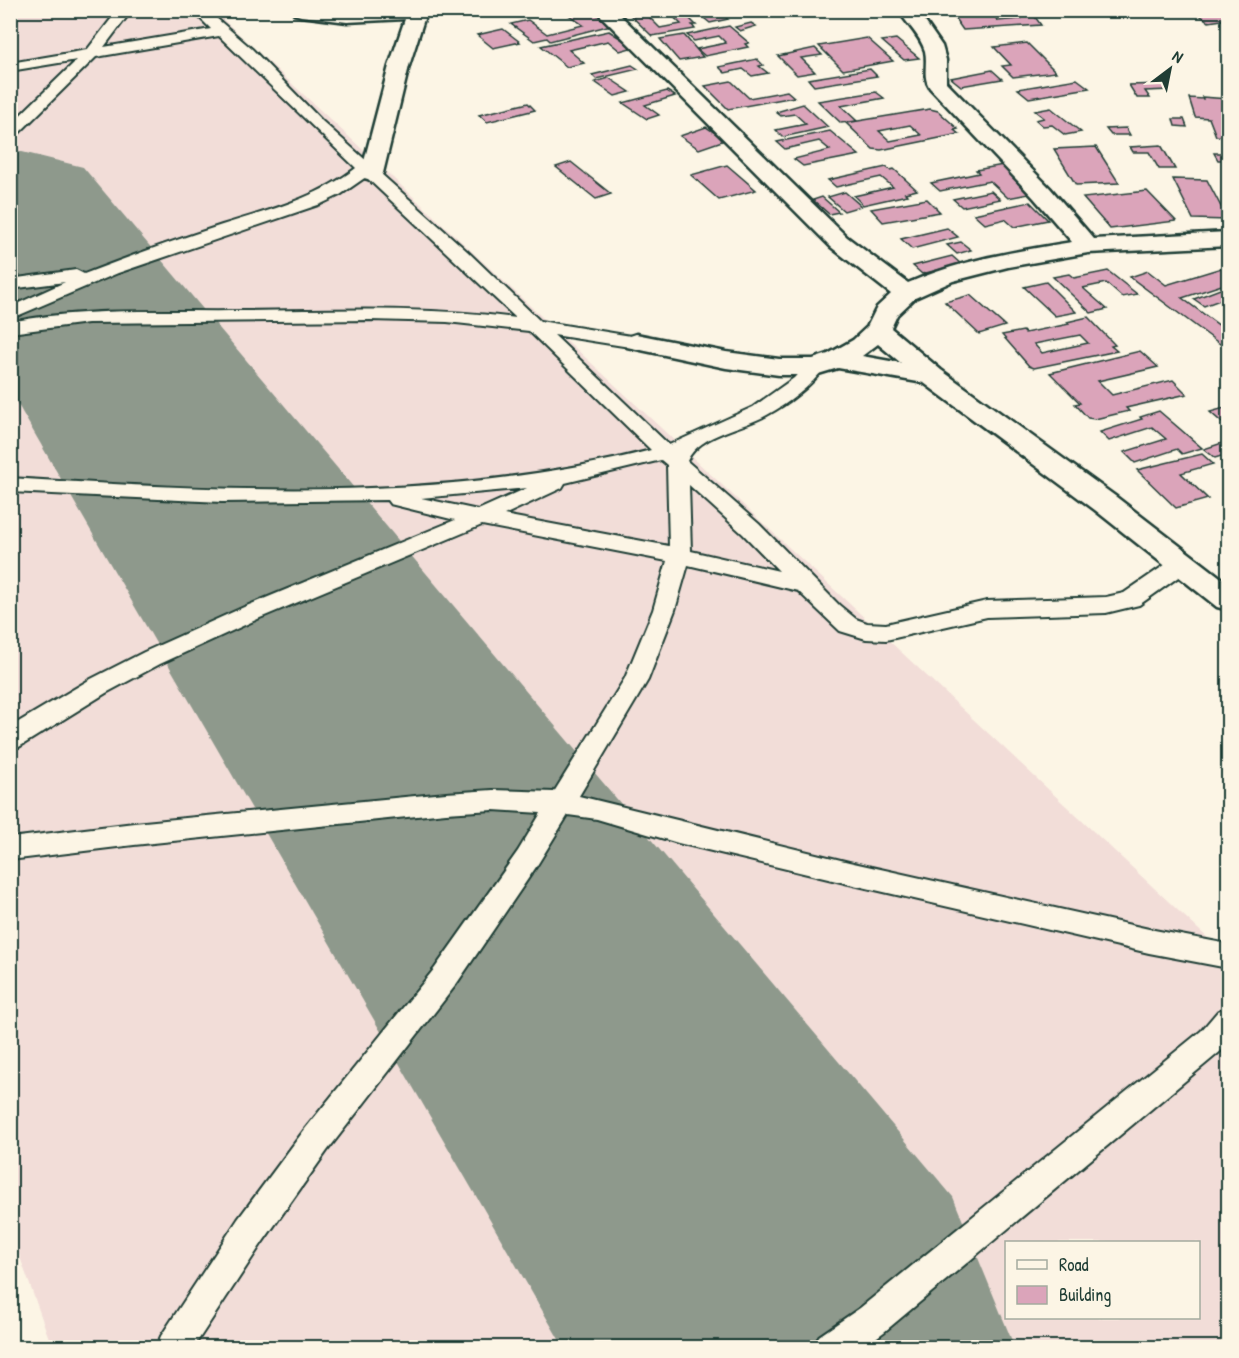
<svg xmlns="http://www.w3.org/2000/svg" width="1239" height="1358" viewBox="0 0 1239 1358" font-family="'Patrick Hand',sans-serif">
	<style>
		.built { fill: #f2ddd8; fill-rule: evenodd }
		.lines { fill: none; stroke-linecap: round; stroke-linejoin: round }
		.runway { fill: #8e998c; fill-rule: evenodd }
		.building { fill: #dba4ba; stroke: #1f3d34; stroke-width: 1.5; fill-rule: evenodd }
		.service-casing { stroke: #1f3d34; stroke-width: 4 }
		.minor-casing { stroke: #1f3d34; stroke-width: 5 }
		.service { fill: #fcf5e5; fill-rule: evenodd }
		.minor { fill: #fcf5e5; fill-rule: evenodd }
	</style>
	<rect width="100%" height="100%" fill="#fcf5e5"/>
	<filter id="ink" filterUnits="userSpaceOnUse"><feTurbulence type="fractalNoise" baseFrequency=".0167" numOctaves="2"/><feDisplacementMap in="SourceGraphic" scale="12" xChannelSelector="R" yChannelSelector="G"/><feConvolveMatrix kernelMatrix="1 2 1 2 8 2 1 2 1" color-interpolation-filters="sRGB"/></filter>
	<g filter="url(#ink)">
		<path class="built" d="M10,11H214L1228,957V1347H52L10,1229ZM1006,1242H1198V1318H1006Z"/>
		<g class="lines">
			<polygon class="runway" points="10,149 83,167 953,1197 1015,1348 564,1348 10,391"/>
		</g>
		<g class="building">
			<polygon points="500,10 533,10 505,16"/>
			<polygon points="576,10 592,10 615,24 550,41 547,38 534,41 511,24 528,20 547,34 583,25 566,13"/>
			<polygon points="625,10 642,10 660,28 681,24 666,10 681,10 696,25 692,25 695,29 652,36"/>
			<polygon points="694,10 716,10 728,19 710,23"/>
			<polygon points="949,10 993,10 990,11 998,21 1021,19 1013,10 1030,10 1041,25 963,30"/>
			<polygon points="1193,10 1228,10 1228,19 1209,22"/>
			<polygon points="751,23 756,26 740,31 735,27"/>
			<polygon points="729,26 749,43 745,44 748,47 705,56 697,49 726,43 719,36 694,41 687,35"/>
			<polygon points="503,29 520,42 493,48 477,35"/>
			<polygon points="609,31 634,47 620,51 608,41 569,50 584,63 567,67 541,46"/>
			<polygon points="684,35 703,57 679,61 660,39"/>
			<polygon points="867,38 893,61 843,70 819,46"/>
			<polygon points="896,39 919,58 904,60 882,41"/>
			<polygon points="1027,43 1056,72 1013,77 1002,66 1011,65 994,47"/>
			<polygon points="815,48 822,55 801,58 815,72 797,75 778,56"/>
			<polygon points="757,59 763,65 759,66 768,73 752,76 743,69 725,73 719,67"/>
			<polygon points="632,65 638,69 596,79 592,75"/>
			<polygon points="870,69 877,76 814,86 808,79"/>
			<polygon points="992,70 1002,79 961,86 951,78"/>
			<polygon points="609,78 630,92 615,96 595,82"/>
			<polygon points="1077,79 1089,88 1029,98 1018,89"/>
			<polygon points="731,81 749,98 787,91 794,97 728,109 705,86"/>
			<polygon points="1165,84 1169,90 1145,91 1150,98 1137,98 1129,85"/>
			<polygon points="667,91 675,96 645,105 659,115 647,119 623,103"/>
			<polygon points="876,92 884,98 841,106 857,121 841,123 818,101"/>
			<polygon points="1202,97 1228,99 1228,137 1216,136 1209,118 1195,117 1189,98 1203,99"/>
			<polygon points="528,103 535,110 487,122 479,115"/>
			<polygon points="803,104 828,127 783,137 776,130 806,124 795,114 781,116 776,112"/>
			<polygon points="1051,108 1081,132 1065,135 1052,125 1043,126 1036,120 1044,118 1035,111"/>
			<path d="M930,109L938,111L958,129L954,130L959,134L881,150L873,149L846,123ZM910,125L921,135L890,141L879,131Z"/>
			<polygon points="1173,119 1184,119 1187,127 1175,126"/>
			<polygon points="706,127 725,140 699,149 680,136"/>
			<polygon points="1126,128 1130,135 1111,135 1106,129"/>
			<polygon points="830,131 859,155 803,166 794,159 830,150 819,141 785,149 777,142"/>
			<polygon points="1161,145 1175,169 1159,169 1149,152 1133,152 1130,147"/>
			<polygon points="1096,147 1119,183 1076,185 1054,149"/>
			<polygon points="1214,153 1228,153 1228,160 1218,160"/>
			<polygon points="571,162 611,194 596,199 556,167"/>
			<polygon points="727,165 756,190 719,200 691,175"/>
			<polygon points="1003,165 1034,193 1008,198 990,181 940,191 931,183 979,173 976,170"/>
			<polygon points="886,167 890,170 894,169 917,190 905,193 907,195 863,205 854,196 893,187 881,177 836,187 828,180"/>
			<polygon points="1173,179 1207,180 1228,220 1193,219"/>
			<polygon points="991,191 1000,199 962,207 953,199"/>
			<polygon points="1147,191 1176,221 1110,229 1083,198"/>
			<polygon points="845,192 861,206 844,211 828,197"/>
			<polygon points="822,197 839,212 829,214 813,200"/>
			<polygon points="927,199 940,212 883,222 871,209"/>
			<polygon points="1030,202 1048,220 1014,227 1005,219 985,224 974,214"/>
			<polygon points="947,228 958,237 912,249 901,239"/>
			<polygon points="961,242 971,250 957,254 947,245"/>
			<polygon points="952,256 961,264 922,274 913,266"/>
			<polygon points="1228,266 1228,283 1182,298 1228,332 1228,341 1220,344 1130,277 1148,271 1166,285"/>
			<polygon points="1108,271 1137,294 1122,297 1106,283 1083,288 1107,309 1091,313 1053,277 1069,274 1074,278"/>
			<polygon points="1046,282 1076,312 1055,316 1024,287"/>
			<polygon points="1228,286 1228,297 1204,306 1194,299"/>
			<polygon points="970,295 1005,326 979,334 945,302"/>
			<path d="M1088,317L1115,345L1111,346L1117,351L1034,368L1029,366L1002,335L1023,331L1025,333L1069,324L1067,322ZM1080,335L1088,343L1042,353L1034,344Z"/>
			<polygon points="1140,351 1158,367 1098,381 1112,395 1173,380 1187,394 1126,408 1129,411 1095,419 1088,418 1075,404 1080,403 1050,373"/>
			<polygon points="1228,407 1228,426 1226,426 1210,412"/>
			<polygon points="1159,411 1202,448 1182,454 1177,449 1135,463 1124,452 1166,439 1152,427 1109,441 1100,432 1142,419 1140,417"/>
			<polygon points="1228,441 1228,454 1215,458 1204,449"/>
			<polygon points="1202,454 1213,464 1181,473 1208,499 1176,508 1137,470"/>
		</g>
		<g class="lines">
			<g class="service-casing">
				<g id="service">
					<path d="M118,10H132L104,47L211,29L192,10H207L252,49L322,121L467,251L540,321L643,338L645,342L643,346L636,348L554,335L669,445L753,407L794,378L808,363H822L825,367C811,386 788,404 767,415C743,429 700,433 687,461L759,524L839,605L856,619L867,623L886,624L987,601L1106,597L1124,593L1175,558L1183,555L1191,558L1194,563L1191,568L1139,605L1106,613L987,617L886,640L866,639L840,631L798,591L688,565L675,610L648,680L579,796L849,862L1149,929L1228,944V968L1149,953L849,884L678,843L597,819L568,815L536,867L455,986L327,1151L262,1243L193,1348H156L161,1336L238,1219L305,1129L435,968L518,851L541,813L493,810L446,813L134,845L10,860V838L134,823L446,793L493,790L554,792L625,678L653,610L667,561L482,525L260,618L160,664L106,693L19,747L10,749V727L89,680L144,652L244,607L455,520L390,504L387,500L222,502L10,492V478C222,491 443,504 651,450L529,331L447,322L370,320L88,323L10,333V322C87,307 164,312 242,311C334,310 424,306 516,318L366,177L340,195L321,204L118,273L10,319V307L65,282L10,289V279L76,270L84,274C130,256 176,240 222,225C270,210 315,199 356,168L219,36L96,57L15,137L10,139V125L77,60L10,71V63L87,50ZM661,460L667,465L669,546L504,515L562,488L565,483ZM689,485L743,534L779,571L691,551ZM527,488L478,510L421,498Z"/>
					<polygon points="1228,1007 1228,1042 1221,1051 884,1332 862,1348 814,1348 819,1336 860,1308 1201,1031 1218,1011"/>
				</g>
			</g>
			<g class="minor-casing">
				<g id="minor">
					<polygon points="292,10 434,10 432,14 425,16 409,66 383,173 380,178 372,180 364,178 361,173 389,66 405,19 347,22 301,16 294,14"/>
					<path d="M595,10H615L847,237L908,283C960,260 1016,251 1072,242L1034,198L930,88C922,77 928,64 925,51C920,35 907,24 898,10H917L942,46L946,60V82L1050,188L1094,239L1228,232V246L1088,253L1008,267L953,281L915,298L897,315L891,328L941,370L1115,496L1228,583V610L1217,607L1095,510L924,383L838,368L815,375H779L726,368L627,347L623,342L627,337L636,334L726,352L779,359H813L828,354L853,340L867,327L877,307L891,294L831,247ZM878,344L901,363L862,356Z"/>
				</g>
			</g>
			<use href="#service" class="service"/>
			<use href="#minor" class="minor"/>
		</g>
	</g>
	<rect width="1239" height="1358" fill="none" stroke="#fcf5e5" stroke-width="36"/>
	<rect x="18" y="18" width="1203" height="1322" fill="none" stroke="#1f3d34" stroke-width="2" filter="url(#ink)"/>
	<rect x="1005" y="1241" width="195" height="78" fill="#fcf5e5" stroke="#a4ab9e" stroke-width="1.5"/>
	<rect x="1017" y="1260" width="30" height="9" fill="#fcf5e5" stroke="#a4ab9e" stroke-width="1.5"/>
	<text x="1059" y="1271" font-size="18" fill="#1f3d34">Road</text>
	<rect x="1017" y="1286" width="30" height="18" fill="#dba4ba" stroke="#a4ab9e" stroke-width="1.5"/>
	<text x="1059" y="1301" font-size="18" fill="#1f3d34">Building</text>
	<g transform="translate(1170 69) rotate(32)" stroke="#fcf5e5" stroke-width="4.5" paint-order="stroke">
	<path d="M0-4.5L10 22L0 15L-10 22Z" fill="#1f3d34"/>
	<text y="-9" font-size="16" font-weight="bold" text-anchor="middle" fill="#1f3d34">N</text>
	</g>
</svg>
